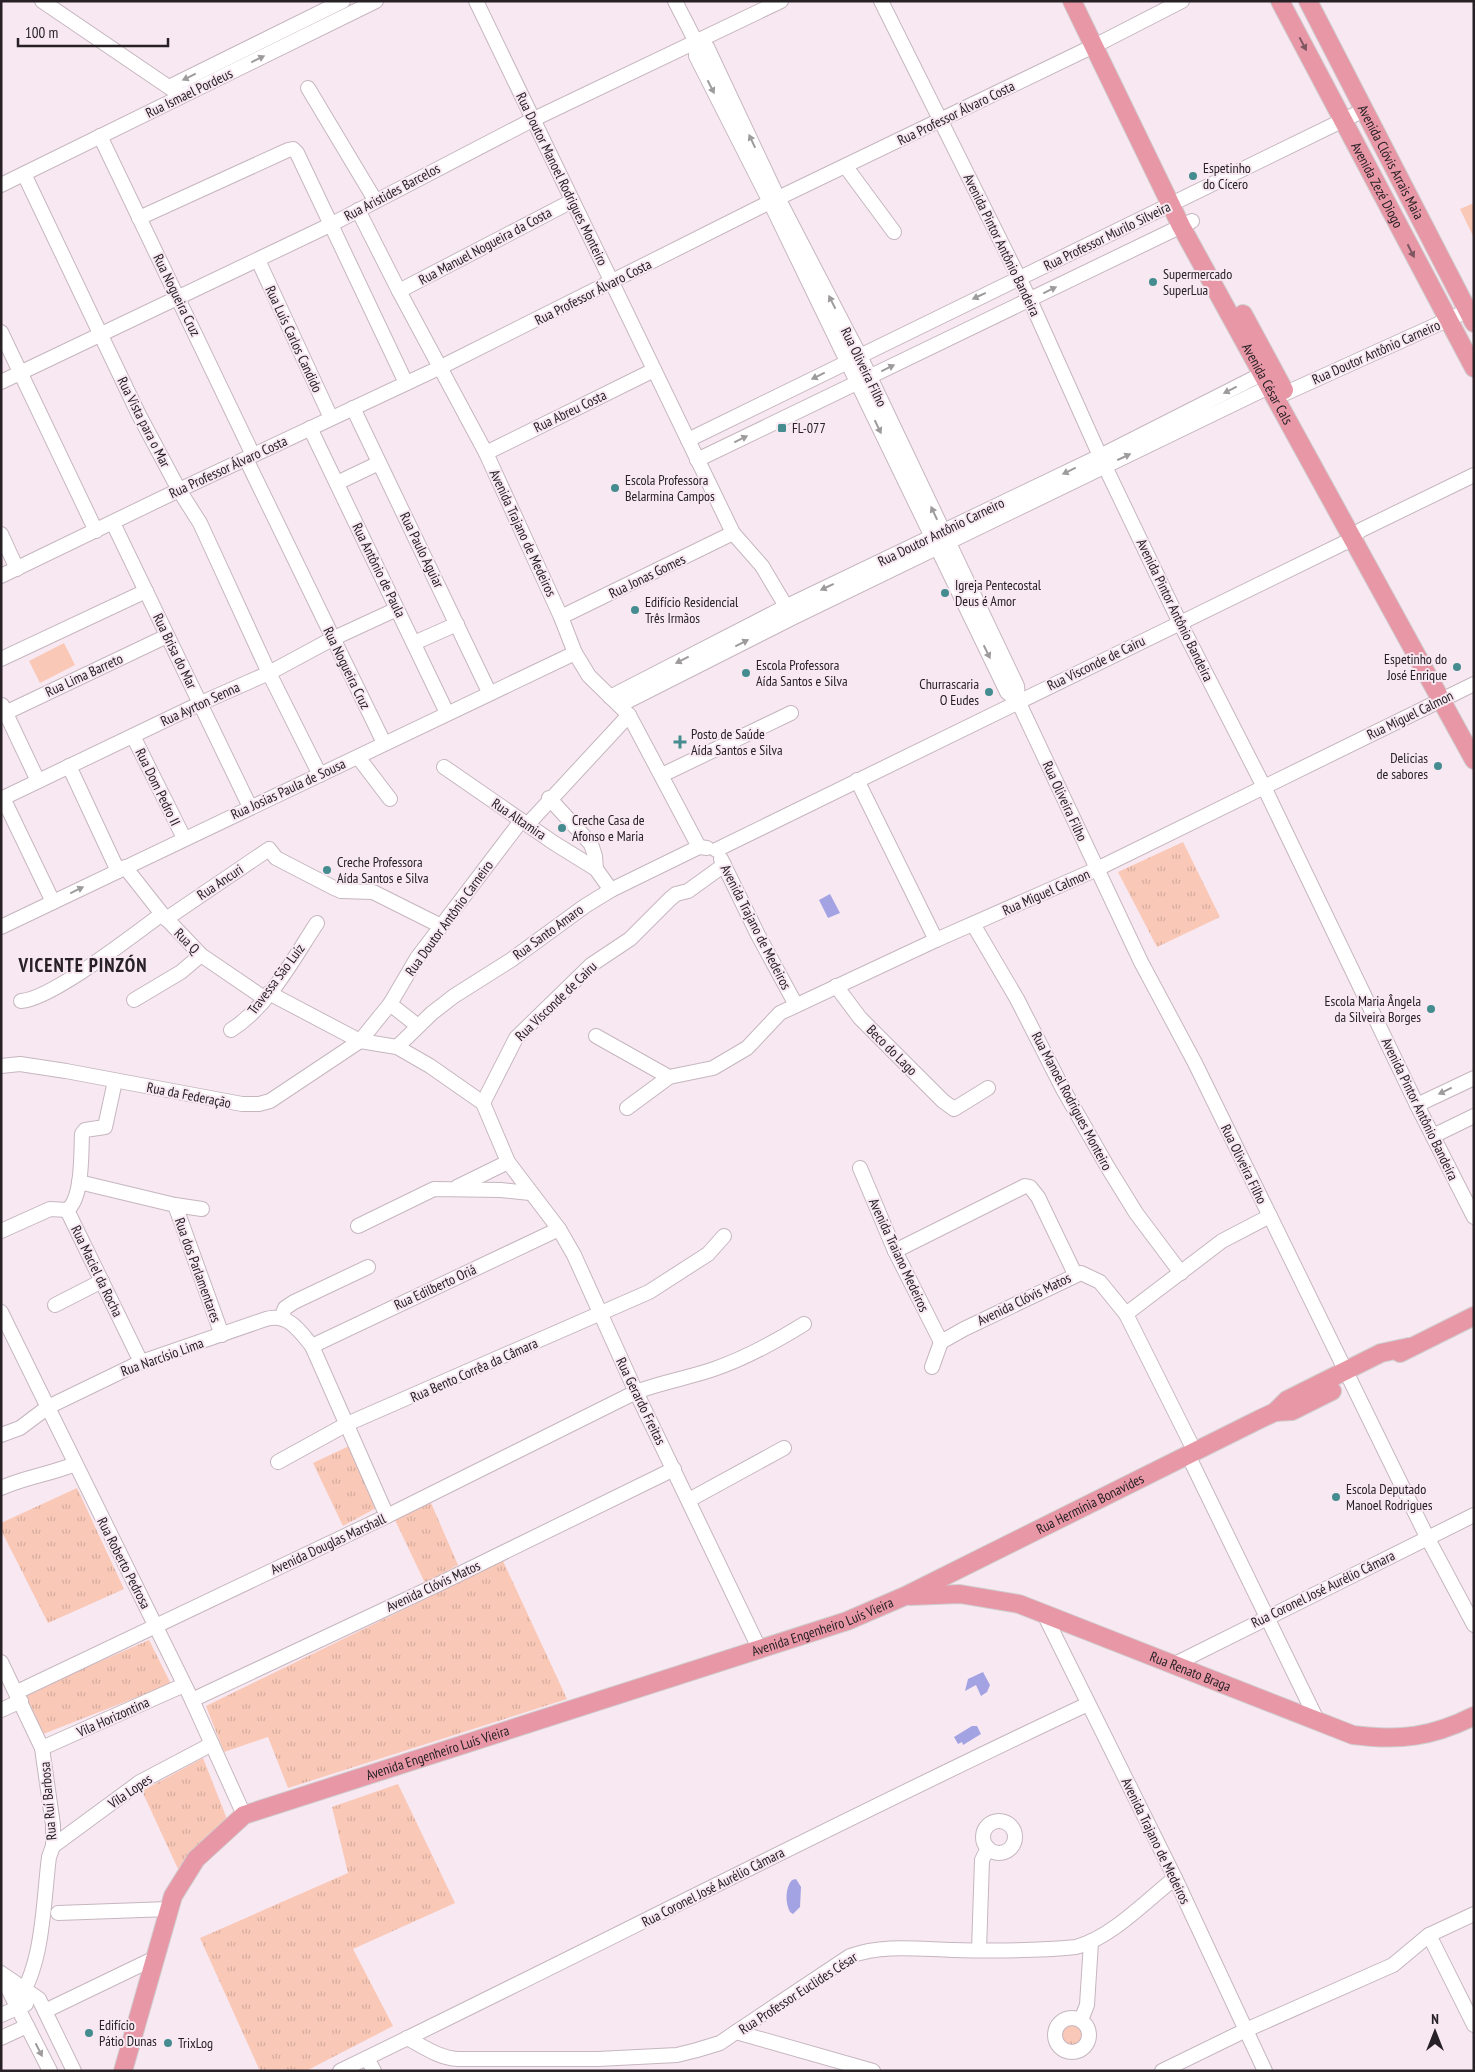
<svg xmlns="http://www.w3.org/2000/svg" width="1475" height="2072" viewBox="0 0 1475 2072" font-family="'PT Sans Narrow',sans-serif">
	<style>
		.grass { fill: url(#grass-tufts) }
		.pitch { fill: #f9c8b7 }
		.water { fill: #a3a2e3 }
		.lines { fill: none; stroke-linecap: round; stroke-linejoin: round }
		.minor-casing { stroke: #c6b6bf; stroke-width: 16 }
		.major-casing { stroke: #cfcecf; stroke-width: 20 }
		.minor { stroke: #fff; stroke-width: 14 }
		.major { stroke: #e897a7; stroke-width: 18 }
		.oneway { fill: #7e5660 }
		.oneway2 { fill: #9e9b9d }
		.poi-dot { fill: #448c8f; stroke: #f8e8f1; stroke-width: 2 }
		.labels { text-anchor: middle; dominant-baseline: central; stroke-width: 4; stroke-linejoin: round; paint-order: stroke }
		.street-label { font-size: 14px; fill: #272125; stroke: #f8e8f1 }
		.poi-label { font-size: 14px; fill: #272125; stroke: #f8e8f1; text-anchor: start }
		.district-label { font-size: 19px; font-weight: bold; letter-spacing: 1px; fill: #272125; stroke: #f8e8f1 }
	</style>
	<defs>
		<pattern id="grass-tufts" width="24" height="20" patternUnits="userSpaceOnUse" patternTransform="scale(1.25)"><rect width="24" height="20" fill="#f9c8b7"/><path d="M3 7l-1-3M5 7V3M7 7l1-3M15 17l-1-3M17 17v-4M19 17l1-3" fill="none" stroke="#d5ac9d"/></pattern>
	</defs>
	<rect width="100%" height="100%" fill="#f8e8f1"/>
	<g class="grass">
		<polygon points="1183,842 1220,917 1157,947 1118,872"/>
		<polygon points="349,1446 376,1508 343,1526 313,1463"/>
		<polygon points="77,1488 124,1589 48,1623 1,1530 1,1523"/>
		<polygon points="431,1503 458,1565 425,1583 395,1520"/>
		<polygon points="503,1561 567,1699 288,1788 268,1737 224,1752 206,1706"/>
		<polygon points="149,1640 171,1684 43,1734 25,1694"/>
		<polygon points="203,1758 227,1819 178,1869 142,1791"/>
		<polygon points="398,1784 455,1903 353,1949 393,2026 306,2071 260,2071 200,1938 348,1873 332,1807"/>
		<circle cx="1071" cy="2036" r="11"/>
	</g>
	<g class="pitch">
		<polygon points="1474,203 1474,238 1460,209"/>
		<polygon points="64,643 75,665 40,683 29,661"/>
	</g>
	<g class="water">
		<polygon points="830,894 840,913 828,918 819,900"/>
		<polygon points="983,1672 990,1685 987,1692 981,1696 976,1685 965,1691 968,1679"/>
		<polygon points="972,1726 977,1726 981,1734 963,1745 962,1742 958,1744 954,1737"/>
		<path d="M796,1879L801,1887L800,1907L793,1914L790,1912C785,1903 785,1888 792,1880Z"/>
	</g>
	<g class="lines">
		<g class="minor-casing">
			<g id="minor">
				<polyline points="42,1 176,92"/>
				<polyline points="476,1 733,533 762,566 790,613"/>
				<polyline points="675,1 696,42 707,47 778,198 860,356 1017,686 1018,701 1141,962 1195,1063 1427,1537 1474,1625"/>
				<polyline points="881,1 1030,300 1100,456 1180,623 1264,787 1417,1105 1474,1217"/>
				<polyline points="696,42 696,56 770,202 1007,692 1018,701"/>
				<polyline points="169,87 343,1"/>
				<polyline points="308,88 375,200"/>
				<polyline points="100,136 253,455"/>
				<polyline points="846,167 894,232"/>
				<polyline points="24,174 139,415 179,490 200,523 269,673 320,775"/>
				<polyline points="1,185 376,1"/>
				<polyline points="358,210 399,291 486,453 561,617 575,653 589,676 629,715 699,847"/>
				<polyline points="139,218 288,150 293,149 297,153 406,383"/>
				<polyline points="258,260 331,418"/>
				<polyline points="399,291 572,201"/>
				<polyline points="1,332 96,531"/>
				<polyline points="1,382 332,224 534,119 781,1"/>
				<polyline points="1286,393 1467,311"/>
				<polyline points="353,408 489,692"/>
				<polyline points="310,428 447,713"/>
				<polyline points="688,440 1364,110"/>
				<polyline points="486,453 654,370"/>
				<polyline points="246,459 384,743"/>
				<polyline points="697,460 1192,221"/>
				<polyline points="337,483 379,463"/>
				<polyline points="113,523 250,807"/>
				<polyline points="1,534 17,569"/>
				<polyline points="1,576 179,490 441,367 770,202 1104,41 1182,1"/>
				<polyline points="561,617 733,533"/>
				<polyline points="414,643 457,624"/>
				<polyline points="1,659 146,591"/>
				<polyline points="610,697 785,607 1100,456 1270,370"/>
				<polyline points="2,705 38,781"/>
				<polyline points="620,705 794,617 1277,383"/>
				<polyline points="1,715 167,636"/>
				<polyline points="133,736 184,838"/>
				<polyline points="358,757 390,799"/>
				<polyline points="69,766 118,871"/>
				<polyline points="444,767 554,843 596,869"/>
				<polyline points="662,775 791,713"/>
				<polyline points="857,780 936,940"/>
				<polyline points="3,798 53,902"/>
				<polyline points="549,798 591,844 595,856 596,869 611,890"/>
				<polyline points="1,799 201,703 269,673 332,639 397,609"/>
				<polyline points="528,824 629,715"/>
				<polyline points="716,850 1348,541 1361,530 1474,475"/>
				<polyline points="721,859 758,935 796,1005"/>
				<polyline points="125,867 162,914 201,955 264,998"/>
				<polyline points="166,919 269,849 276,858 334,888 341,891 373,892 441,926"/>
				<polyline points="973,924 1017,999 1063,1089 1107,1166 1136,1213 1181,1273"/>
				<polyline points="1,927 575,653"/>
				<polyline points="836,986 860,1018 943,1101 954,1109 988,1088"/>
				<polyline points="269,993 360,1041 397,1047 430,1066 483,1103 508,1162 559,1229 574,1255 636,1392 759,1648"/>
				<polyline points="134,1000 181,972 201,955"/>
				<path d="M21,1001C52,999 133,935 162,914"/>
				<polyline points="390,1004 418,1026"/>
				<path d="M231,1030C269,1006 293,959 317,923"/>
				<polyline points="596,1036 669,1077"/>
				<polyline points="397,1047 432,1013 454,996 511,960 585,906 611,890 699,847 707,848"/>
				<polyline points="1,1066 20,1064 66,1071 242,1104 259,1104 270,1101 360,1041 390,1004 417,958 521,821"/>
				<polyline points="483,1103 516,1038 591,965 630,939 670,899 676,894 688,891 724,865"/>
				<polyline points="1417,1105 1474,1078"/>
				<polyline points="627,1108 669,1077 713,1068 747,1048 780,1013 936,940 1097,869 1474,684"/>
				<polyline points="1433,1136 1474,1116"/>
				<polyline points="860,1168 895,1251 941,1342"/>
				<polyline points="79,1182 175,1205 222,1335"/>
				<polyline points="457,1187 508,1162"/>
				<polyline points="175,1205 202,1209"/>
				<polyline points="67,1210 141,1362"/>
				<path d="M67,1210C83,1199 81,1152 82,1134L85,1130L105,1127L115,1081"/>
				<polyline points="358,1226 434,1189 501,1190 530,1193"/>
				<polyline points="1,1231 50,1209 67,1210"/>
				<polyline points="895,1251 1025,1186 1030,1187 1038,1197 1075,1274"/>
				<polyline points="55,1305 102,1281"/>
				<polyline points="1,1312 192,1700 244,1815"/>
				<polyline points="1126,1314 1222,1241 1270,1216"/>
				<polyline points="281,1318 285,1308 294,1302 368,1267"/>
				<polyline points="312,1346 559,1229"/>
				<polyline points="932,1367 941,1342 964,1329 1081,1273 1100,1282 1126,1314 1195,1452"/>
				<path d="M1,1435L20,1428L48,1407L141,1362L266,1319C288,1313 299,1330 312,1346L387,1516"/>
				<polyline points="1188,1455 1318,1722"/>
				<polyline points="278,1462 347,1424 649,1292 708,1254 724,1236"/>
				<path d="M1,1488C25,1477 51,1474 75,1464"/>
				<polyline points="689,1500 784,1448"/>
				<polyline points="1043,1612 1175,1878 1265,2071"/>
				<path d="M1,1662L42,1748L53,1825V1846L49,1857C43,1903 44,1965 16,2004"/>
				<polyline points="1173,1665 1474,1515"/>
				<path d="M17,1692L387,1516L636,1392C662,1382 688,1378 714,1369C746,1358 775,1342 804,1324"/>
				<polyline points="192,1700 441,1583 674,1469"/>
				<polyline points="1,1710 21,1701"/>
				<polyline points="42,1748 184,1685"/>
				<circle cx="999" cy="1837" r="16"/>
				<polyline points="53,1846 140,1782 212,1744"/>
				<polyline points="58,1913 169,1909"/>
				<polyline points="1429,1935 1474,2025"/>
				<polyline points="979,1950 982,1860 988,1848"/>
				<polyline points="1,1973 39,1999 74,2071"/>
				<polyline points="1,1975 50,2071"/>
				<polyline points="45,2011 155,1958"/>
				<polyline points="1,2015 26,2004"/>
				<circle cx="1072" cy="2035" r="17"/>
				<polyline points="1081,2020 1087,2005 1091,1942"/>
				<polyline points="736,2032 873,2071"/>
				<polyline points="1,2038 27,2026"/>
				<path d="M407,2038C424,2047 439,2058 458,2059H598L677,2055L697,2050L720,2043L736,2032L850,1956C883,1944 918,1949 953,1950C994,1951 1036,1951 1076,1947C1111,1938 1147,1900 1175,1878"/>
				<polyline points="367,2058 374,2071"/>
				<path d="M340,2071C590,1950 836,1822 1088,1704"/>
				<polyline points="1162,2071 1246,2030 1393,1965 1429,1935 1474,1914"/>
			</g>
		</g>
		<g class="major-casing">
			<g id="major">
				<path id="s1" d="M1072,1L1181,226L1474,760"/>
				<path id="s2" d="M1280,1L1474,368"/>
				<path id="s3" d="M1308,1L1474,323"/>
				<polyline points="1243,314 1284,390"/>
				<polyline points="1400,1353 1474,1316"/>
				<polyline points="1275,1412 1292,1411 1332,1391"/>
				<path id="s4" d="M910,1596L960,1594L1019,1604L1353,1735C1400,1741 1432,1737 1474,1716"/>
				<path id="s5" d="M123,2071L173,1896L196,1859L244,1815L847,1621L905,1596L1258,1420L1275,1412L1287,1400L1381,1353L1409,1347"/>
			</g>
		</g>
		<use href="#minor" class="minor"/>
		<use href="#major" class="major"/>
	</g>
	<defs><path id="oneway-solid" d="M-6-.8H1V-3.2L6.5 0L1 3.2V.8H-6Z" transform="scale(1.25)"/></defs>
	<g class="oneway">
		<use href="#oneway-solid" transform="translate(1303 44) rotate(62)"/>
		<use href="#oneway-solid" transform="translate(1411 251) rotate(63)"/>
	</g>
	<g class="oneway2">
		<use href="#oneway-solid" transform="translate(258 59) rotate(-26)"/>
		<use href="#oneway-solid" transform="translate(189 77) rotate(154)"/>
		<use href="#oneway-solid" transform="translate(711 87) rotate(63)"/>
		<use href="#oneway-solid" transform="translate(752 141) rotate(-115)"/>
		<use href="#oneway-solid" transform="translate(1050 290) rotate(-26)"/>
		<use href="#oneway-solid" transform="translate(979 296) rotate(155)"/>
		<use href="#oneway-solid" transform="translate(832 302) rotate(-117)"/>
		<use href="#oneway-solid" transform="translate(888 368) rotate(-26)"/>
		<use href="#oneway-solid" transform="translate(818 376) rotate(154)"/>
		<use href="#oneway-solid" transform="translate(1230 390) rotate(153)"/>
		<use href="#oneway-solid" transform="translate(878 427) rotate(64)"/>
		<use href="#oneway-solid" transform="translate(741 439) rotate(-26)"/>
		<use href="#oneway-solid" transform="translate(1124 457) rotate(-25)"/>
		<use href="#oneway-solid" transform="translate(1069 471) rotate(154)"/>
		<use href="#oneway-solid" transform="translate(934 513) rotate(-115)"/>
		<use href="#oneway-solid" transform="translate(827 587) rotate(155)"/>
		<use href="#oneway-solid" transform="translate(742 643) rotate(-27)"/>
		<use href="#oneway-solid" transform="translate(987 652) rotate(64)"/>
		<use href="#oneway-solid" transform="translate(682 660) rotate(153)"/>
		<use href="#oneway-solid" transform="translate(77 890) rotate(-26)"/>
		<use href="#oneway-solid" transform="translate(1445 1091) rotate(154)"/>
		<use href="#oneway-solid" transform="translate(39 2050) rotate(63)"/>
	</g>
	<g class="poi-dot">
		<circle cx="1193" cy="176" r="5"/>
		<circle cx="1153" cy="282" r="5"/>
		<rect x="777" y="423" width="10" height="10" rx="2.5"/>
		<circle cx="615" cy="488" r="5"/>
		<circle cx="945" cy="593" r="5"/>
		<circle cx="635" cy="610" r="5"/>
		<circle cx="1457" cy="667" r="5"/>
		<circle cx="746" cy="673" r="5"/>
		<circle cx="989" cy="692" r="5"/>
		<path d="M677.5 734.5h5v5h5v5h-5v5h-5v-5h-5v-5h5z"/>
		<circle cx="1438" cy="766" r="5"/>
		<circle cx="562" cy="828" r="5"/>
		<circle cx="327" cy="870" r="5"/>
		<circle cx="1431" cy="1009" r="5"/>
		<circle cx="1336" cy="1497" r="5"/>
		<circle cx="89" cy="2033" r="5"/>
		<circle cx="168" cy="2043" r="5"/>
	</g>
	<g class="labels">
		<g class="street-label">
			<text transform="translate(189 93) rotate(-26)">Rua Ismael Pordeus</text>
			<text transform="translate(956 113) rotate(-26)">Rua Professor Álvaro Costa</text>
			<text stroke="none"><textPath href="#s3" startOffset="181">Avenida Clóvis Arrais Maia</textPath></text>
			<text transform="translate(562 179) rotate(64)">Rua Doutor Manoel Rodrigues Monteiro</text>
			<text stroke="none"><textPath href="#s2" startOffset="208">Avenida Zezé Diogo</textPath></text>
			<text transform="translate(392 192) rotate(-28)">Rua Aristides Barcelos</text>
			<text transform="translate(1107 236) rotate(-26)">Rua Professor Murilo Silveira</text>
			<text transform="translate(1002 245) rotate(64)">Avenida Pintor Antônio Bandeira</text>
			<text transform="translate(485 246) rotate(-28)">Rua Manuel Nogueira da Costa</text>
			<text transform="translate(593 292) rotate(-27)">Rua Professor Álvaro Costa</text>
			<text transform="translate(177 295) rotate(64)">Rua Nogueira Cruz</text>
			<text transform="translate(294 339) rotate(65)">Rua Luís Carlos Candido</text>
			<text transform="translate(1376 352) rotate(-24)">Rua Doutor Antônio Carneiro</text>
			<text transform="translate(864 367) rotate(64)">Rua Oliveira Filho</text>
			<text stroke="none"><textPath href="#s1" startOffset="430">Avenida César Cals</textPath></text>
			<text transform="translate(570 411) rotate(-26)">Rua Abreu Costa</text>
			<text transform="translate(144 422) rotate(63)">Rua Vista para o Mar</text>
			<text transform="translate(228 467) rotate(-25)">Rua Professor Álvaro Costa</text>
			<text transform="translate(941 532) rotate(-26)">Rua Doutor Antônio Carneiro</text>
			<text transform="translate(523 533) rotate(65)">Avenida Trajano de Medeiros</text>
			<text transform="translate(422 550) rotate(64)">Rua Paulo Aguiar</text>
			<text transform="translate(379 570) rotate(64)">Rua Antônio de Paula</text>
			<text transform="translate(647 576) rotate(-26)">Rua Jonas Gomes</text>
			<text transform="translate(1175 610) rotate(64)">Avenida Pintor Antônio Bandeira</text>
			<text transform="translate(175 651) rotate(64)">Rua Brisa do Mar</text>
			<text transform="translate(1096 663) rotate(-26)">Rua Visconde de Cairu</text>
			<text transform="translate(347 668) rotate(64)">Rua Nogueira Cruz</text>
			<text transform="translate(84 675) rotate(-25)">Rua Lima Barreto</text>
			<text transform="translate(200 704) rotate(-25)">Rua Ayrton Senna</text>
			<text transform="translate(1410 715) rotate(-26)">Rua Miguel Calmon</text>
			<text transform="translate(158 787) rotate(64)">Rua Dom Pedro II</text>
			<text transform="translate(288 789) rotate(-25)">Rua Josias Paula de Sousa</text>
			<text transform="translate(1065 801) rotate(65)">Rua Oliveira Filho</text>
			<text transform="translate(519 819) rotate(34)">Rua Altamira</text>
			<text transform="translate(220 882) rotate(-34)">Rua Ancuri</text>
			<text transform="translate(1046 892) rotate(-24)">Rua Miguel Calmon</text>
			<text transform="translate(449 918) rotate(-54)">Rua Doutor Antônio Carneiro</text>
			<text transform="translate(756 927) rotate(63)">Avenida Trajano de Medeiros</text>
			<text transform="translate(548 932) rotate(-36)">Rua Santo Amaro</text>
			<text transform="translate(187 941) rotate(45)">Rua Q</text>
			<text transform="translate(276 979) rotate(-53)">Travessa São Luiz</text>
			<text transform="translate(556 1001) rotate(-44)">Rua Visconde de Cairu</text>
			<text transform="translate(892 1050) rotate(45)">Beco do Lago</text>
			<text transform="translate(189 1095) rotate(11)">Rua da Federação</text>
			<text transform="translate(1072 1101) rotate(62)">Rua Manoel Rodrigues Monteiro</text>
			<text transform="translate(1420 1109) rotate(64)">Avenida Pintor Antônio Bandeira</text>
			<text transform="translate(1244 1164) rotate(64)">Rua Oliveira Filho</text>
			<text transform="translate(899 1255) rotate(65)">Avenida Traiano Medeiros</text>
			<text transform="translate(198 1270) rotate(70)">Rua dos Parlamentares</text>
			<text transform="translate(97 1271) rotate(64)">Rua Maciel da Rocha</text>
			<text transform="translate(435 1287) rotate(-25)">Rua Edilberto Oriá</text>
			<text transform="translate(1024 1299) rotate(-26)">Avenida Clóvis Matos</text>
			<text transform="translate(162 1357) rotate(-20)">Rua Narcísio Lima</text>
			<text transform="translate(474 1370) rotate(-24)">Rua Bento Corrêa da Câmara</text>
			<text transform="translate(641 1401) rotate(64)">Rua Gerardo Freitas</text>
			<text stroke="none"><textPath href="#s5" startOffset="1194">Rua Hermínia Bonavides</textPath></text>
			<text transform="translate(328 1544) rotate(-25)">Avenida Douglas Marshall</text>
			<text transform="translate(124 1563) rotate(63)">Rua Roberto Pedrosa</text>
			<text transform="translate(433 1586) rotate(-25)">Avenida Clóvis Matos</text>
			<text transform="translate(1323 1589) rotate(-26)">Rua Coronel José Aurélio Câmara</text>
			<text stroke="none"><textPath href="#s5" startOffset="899">Avenida Engenheiro Luís Vieira</textPath></text>
			<text stroke="none"><textPath href="#s4" startOffset="294">Rua Renato Braga</textPath></text>
			<text transform="translate(113 1717) rotate(-24)">Vila Horizontina</text>
			<text stroke="none"><textPath href="#s5" startOffset="494">Avenida Engenheiro Luís Vieira</textPath></text>
			<text transform="translate(130 1791) rotate(-34)">Vila Lopes</text>
			<text transform="translate(48 1801) rotate(-95)">Rua Ruí Barbosa</text>
			<text transform="translate(1156 1841) rotate(64)">Avenida Trajano de Medeiros</text>
			<text transform="translate(713 1887) rotate(-27)">Rua Coronel José Aurélio Câmara</text>
			<text transform="translate(798 1993) rotate(-33)">Rua Professor Euclides César</text>
		</g>
		<g class="poi-label">
			<text x="1203" y="168">Espetinho<tspan x="1203" dy="16">do Cícero</tspan></text>
			<text x="1163" y="274">Supermercado<tspan x="1163" dy="16">SuperLua</tspan></text>
			<text x="792" y="428">FL-077</text>
			<text x="625" y="480">Escola Professora<tspan x="625" dy="16">Belarmina Campos</tspan></text>
			<text x="955" y="585">Igreja Pentecostal<tspan x="955" dy="16">Deus é Amor</tspan></text>
			<text x="645" y="602">Edifício Residencial<tspan x="645" dy="16">Três Irmãos</tspan></text>
			<text x="1447" y="659" text-anchor="end">Espetinho do<tspan x="1447" dy="16">José Enrique</tspan></text>
			<text x="756" y="665">Escola Professora<tspan x="756" dy="16">Aída Santos e Silva</tspan></text>
			<text x="979" y="684" text-anchor="end">Churrascaria<tspan x="979" dy="16">O Eudes</tspan></text>
			<text x="691" y="734">Posto de Saúde<tspan x="691" dy="16">Aída Santos e Silva</tspan></text>
			<text x="1428" y="758" text-anchor="end">Delicias<tspan x="1428" dy="16">de sabores</tspan></text>
			<text x="572" y="820">Creche Casa de<tspan x="572" dy="16">Afonso e Maria</tspan></text>
			<text x="337" y="862">Creche Professora<tspan x="337" dy="16">Aída Santos e Silva</tspan></text>
			<text x="1421" y="1001" text-anchor="end">Escola Maria Ângela<tspan x="1421" dy="16">da Silveira Borges</tspan></text>
			<text x="1346" y="1489">Escola Deputado<tspan x="1346" dy="16">Manoel Rodrigues</tspan></text>
			<text x="99" y="2025">Edifício<tspan x="99" dy="16">Pátio Dunas</tspan></text>
			<text x="178" y="2043">TrixLog</text>
		</g>
		<g class="district-label">
			<text x="83" y="965">VICENTE PINZÓN</text>
		</g>
	</g>
	<rect width="1475" height="2072" fill="none" stroke="#272125" stroke-width="5"/>
	<g transform="translate(1435 2032)" stroke="#f8e8f1" stroke-width="4" paint-order="stroke">
	<path d="M0-4L9 19L0 12L-9 19Z" fill="#272125"/>
	<text y="-8" font-size="14" font-weight="bold" text-anchor="middle" fill="#272125">N</text>
	</g>
	<path d="M18 38v8h150v-8" fill="none" stroke="#272125" stroke-width="2.5"/>
	<text x="25" y="38" font-size="15" fill="#272125" stroke="#f8e8f1" stroke-width="4" paint-order="stroke">100 m</text>
</svg>
